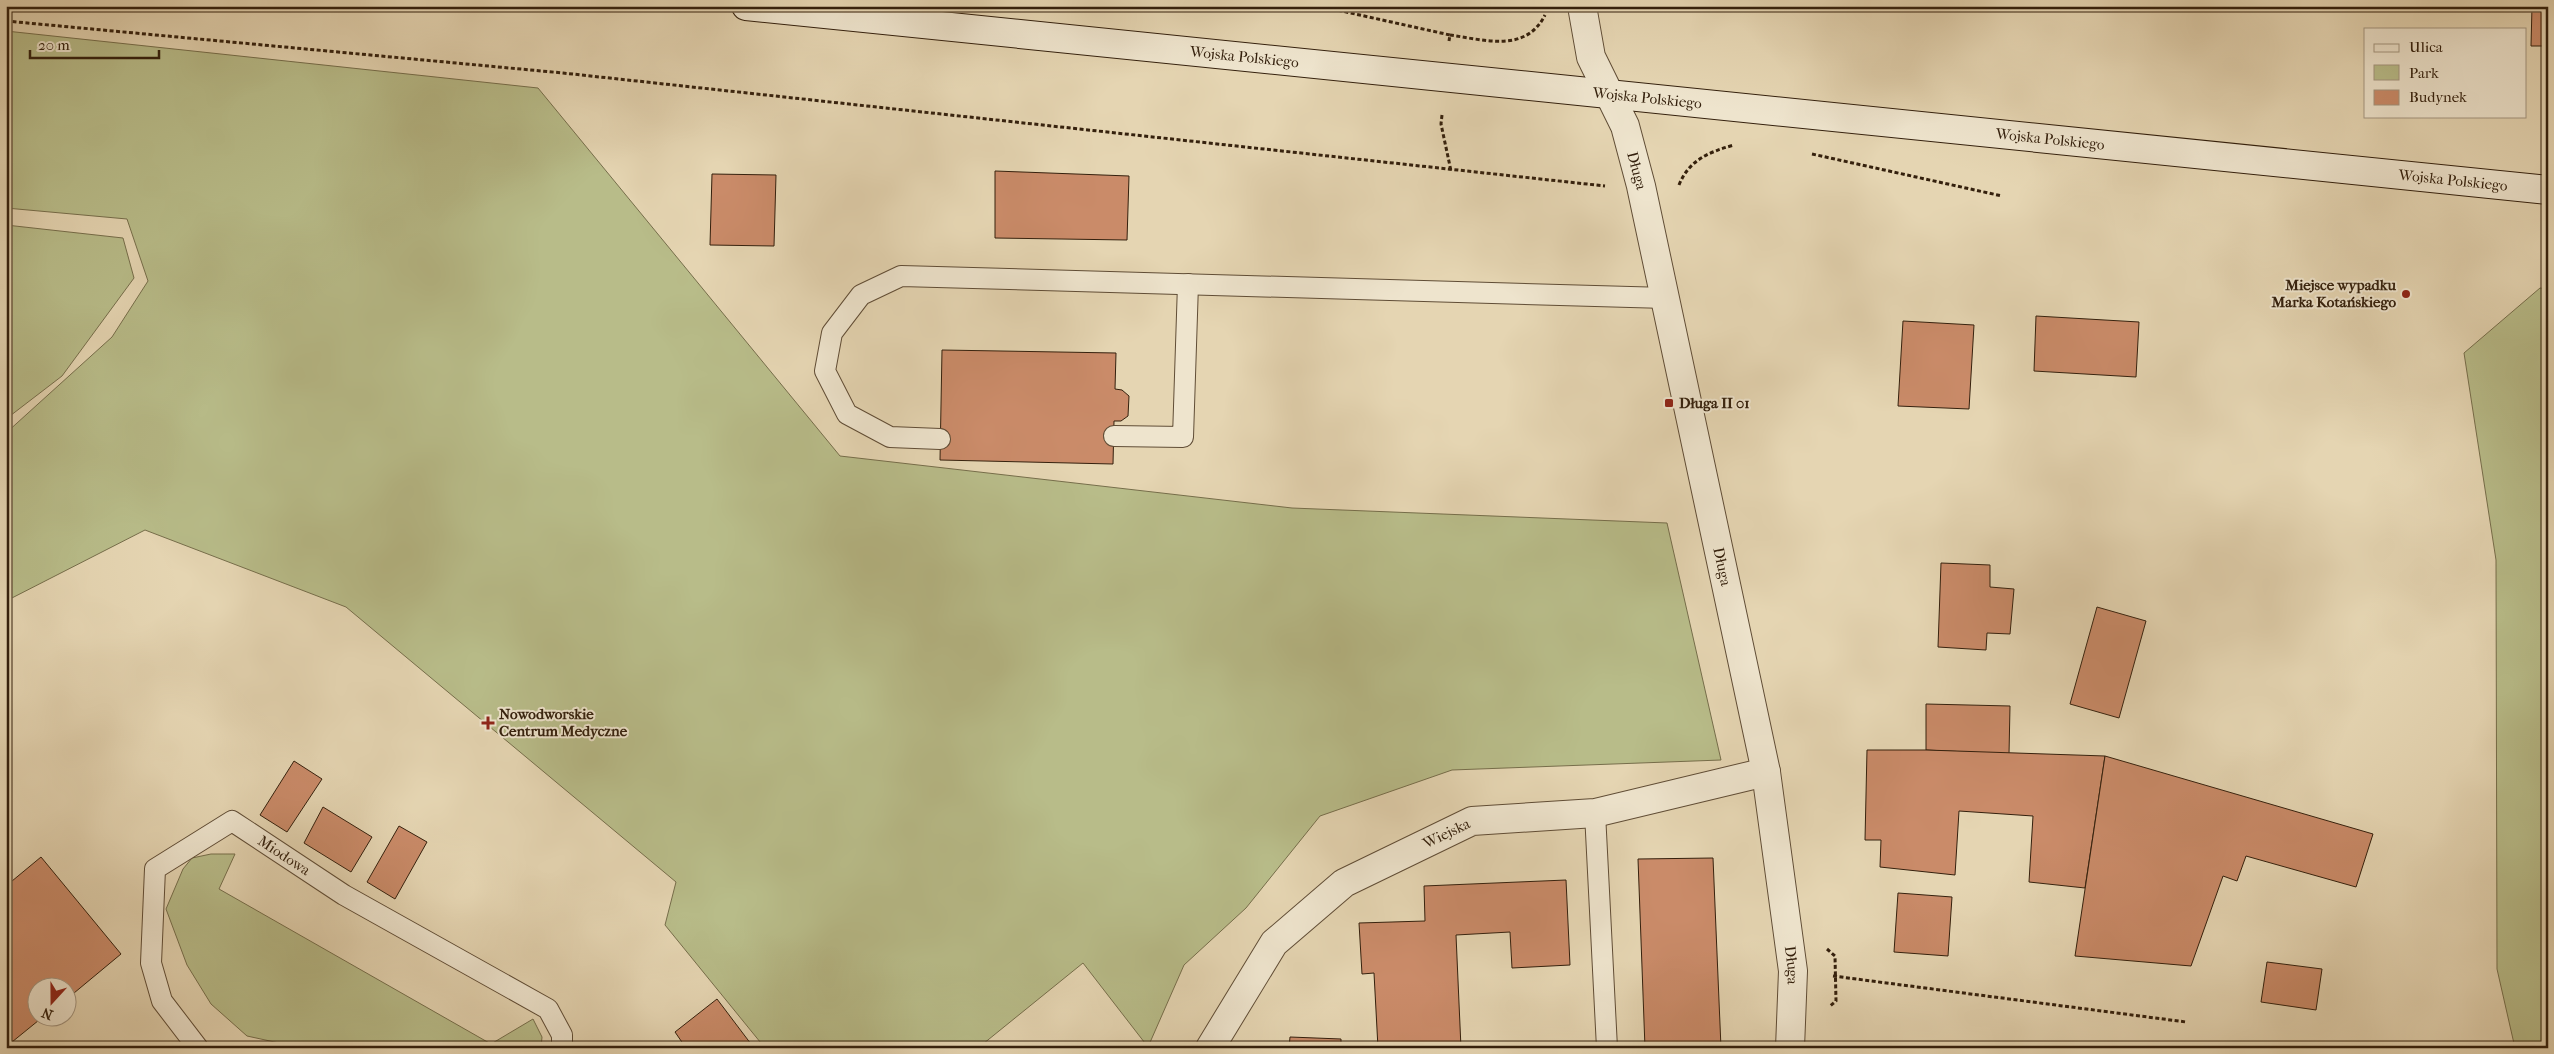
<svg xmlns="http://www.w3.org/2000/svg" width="2554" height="1054" viewBox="0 0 2554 1054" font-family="'IM FELL French Canon',serif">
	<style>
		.green { fill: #b8bc89; stroke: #766e4b }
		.building { fill: #ca8b69; stroke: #34200d }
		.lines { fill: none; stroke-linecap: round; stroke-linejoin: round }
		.service-casing { stroke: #604d36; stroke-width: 22 }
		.minor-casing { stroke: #604d36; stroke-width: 30 }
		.secondary-casing { stroke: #34200d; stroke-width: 30 }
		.path { stroke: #34200d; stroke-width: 3; stroke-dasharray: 4 2.5; stroke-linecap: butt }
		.service { stroke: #eee4cd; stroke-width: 20 }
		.minor { stroke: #eee4cd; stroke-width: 28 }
		.secondary { stroke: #eee4cd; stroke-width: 28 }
		.poi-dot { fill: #8f2418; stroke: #eee4cd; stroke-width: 2 }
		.labels { text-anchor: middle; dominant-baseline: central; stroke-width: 4; stroke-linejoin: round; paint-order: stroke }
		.street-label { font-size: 15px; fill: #34200d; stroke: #eee4cd }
		.poi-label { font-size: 15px; font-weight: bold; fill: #34200d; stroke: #eee4cd; text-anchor: start }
	</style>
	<rect width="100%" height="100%" fill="#e5d5b2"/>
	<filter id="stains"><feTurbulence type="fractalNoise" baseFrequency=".004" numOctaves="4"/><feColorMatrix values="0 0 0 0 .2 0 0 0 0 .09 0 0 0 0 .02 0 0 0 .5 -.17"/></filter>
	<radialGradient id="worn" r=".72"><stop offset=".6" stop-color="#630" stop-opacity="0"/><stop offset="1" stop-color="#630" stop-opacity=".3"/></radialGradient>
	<g class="green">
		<polygon points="6,31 538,88 840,456 1292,508 1667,523 1721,760 1452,770 1320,816 1246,908 1184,965 1148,1047 1083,963 978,1048 765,1048 665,925 676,882 346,607 145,530 6,601 6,433 112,337 148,281 127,219 6,208"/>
		<polygon points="6,225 123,238 134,278 62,376 6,419"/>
		<polygon points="2540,288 2548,289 2548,1048 2515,1048 2497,969 2496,560 2464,353"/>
		<polygon points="211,854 235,854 219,889 491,1044 533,1019 542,1037 541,1048 302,1048 247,1036 211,1004 187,965 166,909 183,869 192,858"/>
	</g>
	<g class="building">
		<polygon points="2532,6 2548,6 2548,46 2531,46"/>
		<polygon points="995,171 1129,176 1127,240 995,238"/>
		<polygon points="712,174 776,175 774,246 710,245"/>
		<polygon points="2036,316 2139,322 2136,377 2034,371"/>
		<polygon points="1903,321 1974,325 1969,409 1898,406"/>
		<polygon points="942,350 1116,353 1115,389 1122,390 1129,396 1128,416 1121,421 1114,421 1113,464 940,460"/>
		<polygon points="1941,563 1990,565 1990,587 2014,589 2010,634 1987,633 1986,650 1938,647"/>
		<polygon points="2097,607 2146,621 2119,718 2070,704"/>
		<polygon points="1926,704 2010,706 2009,754 1926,750"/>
		<polygon points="1867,750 1926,750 2105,756 2085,888 2029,882 2033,816 1959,811 1955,875 1880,867 1881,840 1865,840"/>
		<polygon points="2105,756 2373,834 2356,887 2246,856 2237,881 2223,876 2191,966 2075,956"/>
		<polygon points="294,761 322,779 287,832 260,815"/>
		<polygon points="323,807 372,837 351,872 304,843"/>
		<polygon points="399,826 427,842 395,899 367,882"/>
		<polygon points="41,857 121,954 68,998 68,986 38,986 38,1016 44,1016 12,1042 17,1048 6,1048 6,886"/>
		<polygon points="1713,858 1721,1048 1645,1048 1638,859"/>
		<polygon points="1566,880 1570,965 1512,968 1510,932 1456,935 1461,1048 1378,1048 1374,973 1362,974 1359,923 1425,921 1424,886"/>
		<polygon points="1898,893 1952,897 1948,956 1894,952"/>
		<polygon points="2267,962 2322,969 2316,1010 2261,1002"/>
		<polygon points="717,999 751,1044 746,1048 686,1048 675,1032"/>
		<polygon points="1290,1037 1341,1039 1341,1048 1289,1048"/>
	</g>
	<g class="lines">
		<g class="service-casing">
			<g id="service">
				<polyline points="1114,436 1183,437 1188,284"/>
				<polyline points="940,439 890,437 847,414 825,371 832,333 861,295 901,276 1666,298"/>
				<polyline points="1595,813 1607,1048"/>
				<path id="s1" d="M198,1048L162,1001L151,963L155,869L232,821L344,895L548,1009L562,1035V1048"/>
			</g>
		</g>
		<g class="minor-casing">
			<g id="minor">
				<path id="s2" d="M1582,6L1591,57L1625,126L1641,186L1766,772L1793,971L1790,1048"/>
				<path id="s3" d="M1210,1048L1274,943L1344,883L1472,821L1595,813L1766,772"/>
			</g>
		</g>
		<g class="secondary-casing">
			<g id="secondary">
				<path id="s4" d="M746,6L2548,190"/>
			</g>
		</g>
		<g class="path">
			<polyline points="1319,6 1450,35 1449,41"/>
			<polyline points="6,21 563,73 1605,186"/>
			<path d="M1450,35C1485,40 1526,53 1545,15"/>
			<polyline points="1442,115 1441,124 1451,171"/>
			<polyline points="1812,154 2002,196"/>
			<path d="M1679,185C1689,160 1709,152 1734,145"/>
			<polyline points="1827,949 1835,956 1836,1001 1829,1007"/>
			<polyline points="1833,976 2186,1022"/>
		</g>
		<use href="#service" class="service"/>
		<use href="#minor" class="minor"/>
		<use href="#secondary" class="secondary"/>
	</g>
	<g class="poi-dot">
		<circle cx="2406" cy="294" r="5"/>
		<rect x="1664" y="398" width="10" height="10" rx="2.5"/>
		<path d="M485.5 715.5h5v5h5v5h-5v5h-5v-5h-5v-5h5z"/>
	</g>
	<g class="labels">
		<g class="street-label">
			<text stroke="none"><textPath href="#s4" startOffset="501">Wojska Polskiego</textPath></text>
			<text stroke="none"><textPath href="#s4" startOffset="906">Wojska Polskiego</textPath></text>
			<text stroke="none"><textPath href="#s4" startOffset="1311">Wojska Polskiego</textPath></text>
			<text stroke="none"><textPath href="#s2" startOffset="175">Długa</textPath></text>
			<text stroke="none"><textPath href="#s4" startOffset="1716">Wojska Polskiego</textPath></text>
			<text stroke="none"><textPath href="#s2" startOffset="580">Długa</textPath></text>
			<text stroke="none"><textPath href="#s3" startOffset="329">Wiejska</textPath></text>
			<text stroke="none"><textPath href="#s1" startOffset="346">Miodowa</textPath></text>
			<text stroke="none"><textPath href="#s2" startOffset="985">Długa</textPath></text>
		</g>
		<g class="poi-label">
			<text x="2396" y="285" text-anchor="end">Miejsce wypadku<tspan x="2396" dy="17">Marka Kotańskiego</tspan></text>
			<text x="1679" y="403">Długa II 01</text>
			<text x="499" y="714">Nowodworskie<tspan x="499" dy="17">Centrum Medyczne</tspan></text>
		</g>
	</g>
	<rect width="2554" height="1054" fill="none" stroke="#e5d5b2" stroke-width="25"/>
	<rect x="8" y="8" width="2539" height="1039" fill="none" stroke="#34200d" stroke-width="2.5"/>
	<rect x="12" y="12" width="2529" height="1029" fill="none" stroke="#34200d"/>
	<rect x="2364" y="28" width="162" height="90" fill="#eee4cd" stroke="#a49680"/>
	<rect x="2374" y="44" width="25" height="8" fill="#eee4cd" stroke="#a49680"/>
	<text x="2409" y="52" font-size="15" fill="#34200d">Ulica</text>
	<rect x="2374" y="65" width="25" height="15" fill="#b8bc89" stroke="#a49680"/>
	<text x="2409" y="78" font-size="15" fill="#34200d">Park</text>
	<rect x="2374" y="90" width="25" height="15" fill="#ca8b69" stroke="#a49680"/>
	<text x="2409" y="102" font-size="15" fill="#34200d">Budynek</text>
	<g transform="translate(52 1002) rotate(201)"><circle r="24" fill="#eee4cd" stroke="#a49680"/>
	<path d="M0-4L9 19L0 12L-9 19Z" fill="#8f2418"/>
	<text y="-8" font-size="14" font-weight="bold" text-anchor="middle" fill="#34200d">N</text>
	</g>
	<path d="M30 50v8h129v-8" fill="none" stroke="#34200d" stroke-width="2.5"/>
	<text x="38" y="50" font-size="15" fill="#34200d" stroke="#eee4cd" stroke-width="4" paint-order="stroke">20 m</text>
	<rect width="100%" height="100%" filter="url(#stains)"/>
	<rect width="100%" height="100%" fill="url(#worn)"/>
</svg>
